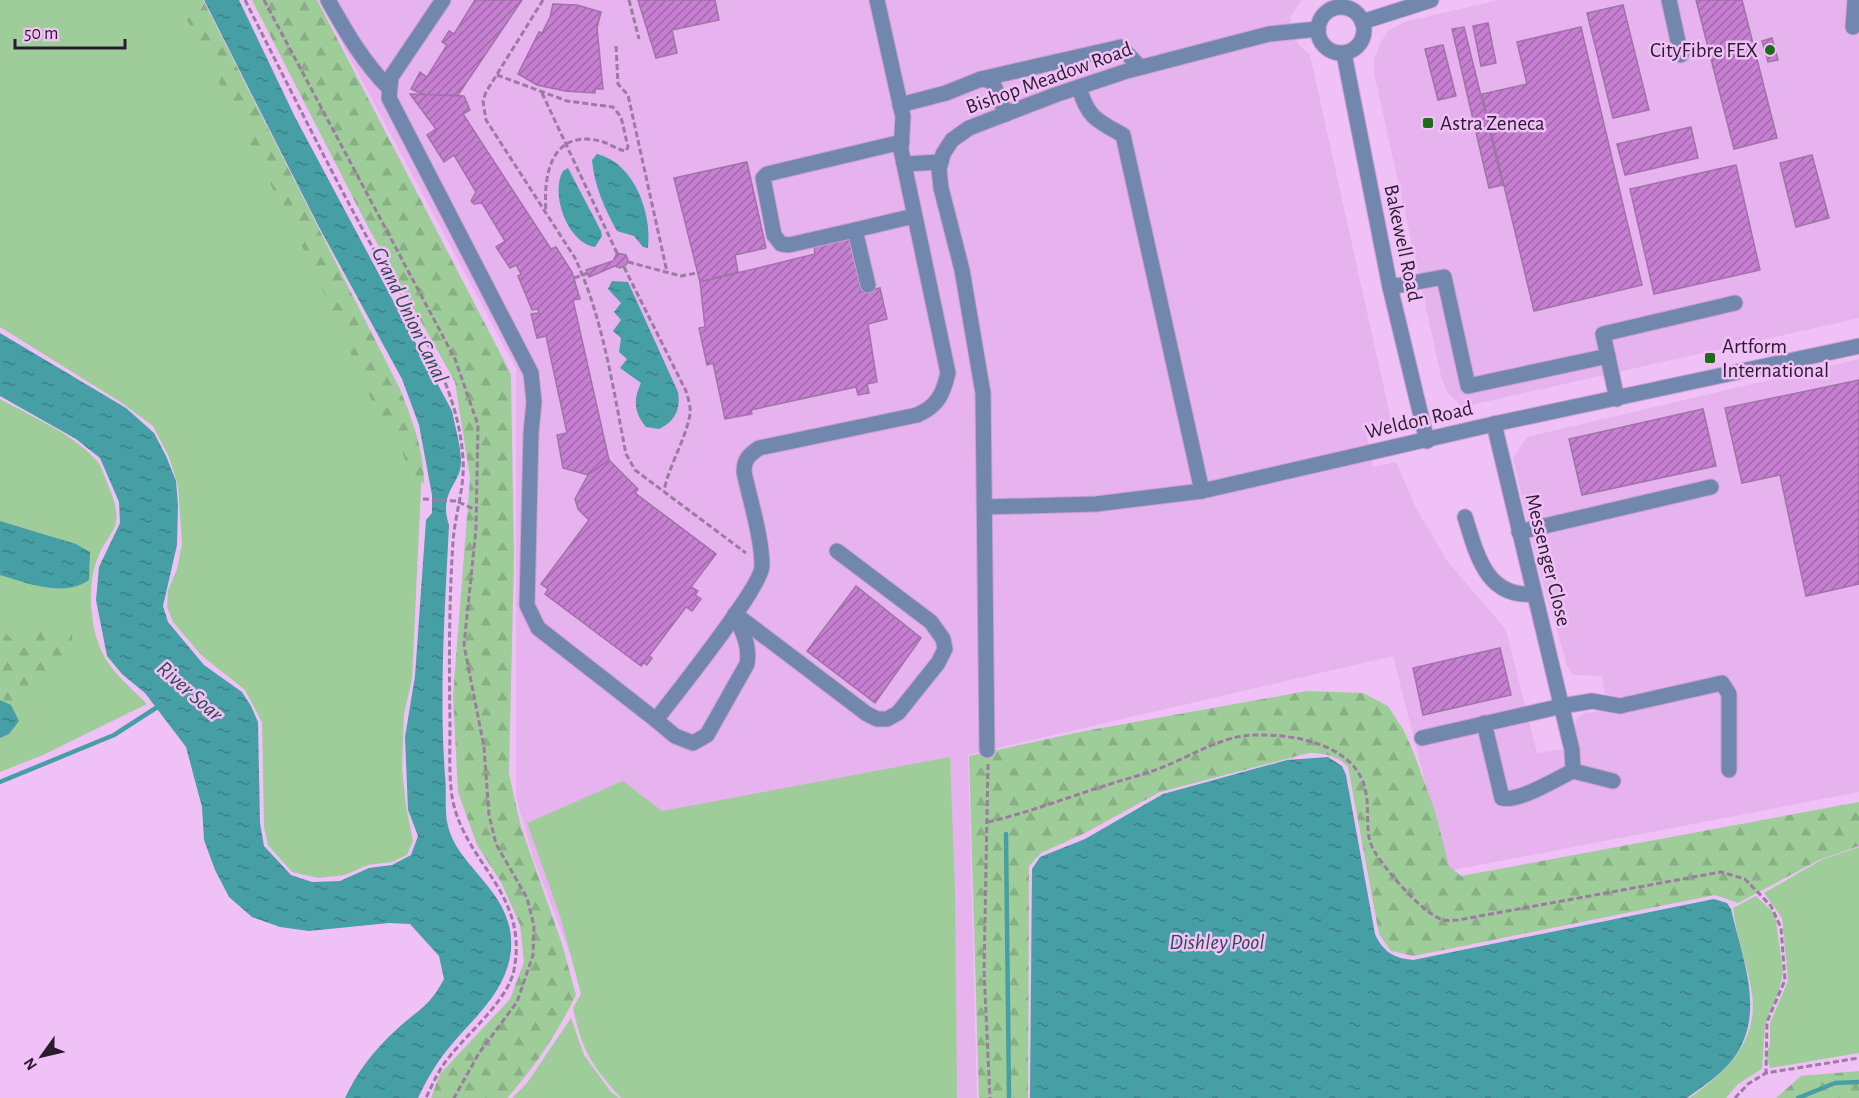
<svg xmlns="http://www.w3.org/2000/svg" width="1859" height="1098" viewBox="0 0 1859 1098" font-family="'Alegreya Sans',sans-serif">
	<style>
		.built { fill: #e6b3ee }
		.grass { fill: #9fcd9a }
		.forest { fill: url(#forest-firs) }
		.water { fill: url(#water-ripples) }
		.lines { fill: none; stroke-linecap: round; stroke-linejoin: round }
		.stream { stroke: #479fa6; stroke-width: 4.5 }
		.building { fill: url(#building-hatch); stroke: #9f73a5; stroke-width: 1.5 }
		.minor-casing { stroke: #c9a0cf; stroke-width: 17 }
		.path { stroke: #9d7aa2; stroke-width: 3; stroke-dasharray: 6 3; stroke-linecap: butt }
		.minor { stroke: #7287ad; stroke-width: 15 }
		.poi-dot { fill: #1a6d14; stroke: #f0c1f7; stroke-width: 2 }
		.labels { text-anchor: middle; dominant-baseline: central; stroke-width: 5; stroke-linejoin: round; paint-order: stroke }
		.poi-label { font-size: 21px; fill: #2c1a2f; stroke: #f0c1f7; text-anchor: start }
		.street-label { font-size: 21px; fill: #2c1a2f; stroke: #f0c1f7 }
		.water-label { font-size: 22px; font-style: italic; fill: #2d4a4c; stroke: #f0c1f7 }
	</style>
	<defs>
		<pattern id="forest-firs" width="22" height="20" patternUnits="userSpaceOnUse" patternTransform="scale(1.5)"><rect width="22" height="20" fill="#9fcd9a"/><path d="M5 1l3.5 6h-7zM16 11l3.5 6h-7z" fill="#89af85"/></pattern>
		<pattern id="water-ripples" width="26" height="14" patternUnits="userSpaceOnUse" patternTransform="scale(1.5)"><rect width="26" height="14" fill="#479fa6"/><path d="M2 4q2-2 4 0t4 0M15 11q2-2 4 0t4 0" fill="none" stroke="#3b8188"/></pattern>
		<pattern id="building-hatch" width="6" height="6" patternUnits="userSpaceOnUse" patternTransform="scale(1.5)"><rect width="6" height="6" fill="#c77fd2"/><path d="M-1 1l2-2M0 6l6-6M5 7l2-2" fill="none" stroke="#a267ab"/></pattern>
	</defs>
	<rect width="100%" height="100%" fill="#f0c1f7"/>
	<g class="built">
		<polygon points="319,0 1302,0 1290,17 1297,43 1310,55 1393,429 1367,436 1373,467 1396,462 1416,508 1448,562 1506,630 1537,753 1579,747 1575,727 1577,719 1584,713 1607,710 1602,676 1573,675 1567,666 1538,565 1513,458 1527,437 1859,359 1859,792 1448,871 1393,656 968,755 977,1098 655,1098 573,962 533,857 516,797 516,369"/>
		<polygon points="1498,0 1859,0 1859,318 1462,407 1447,392 1441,376 1374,73 1374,60 1380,43 1389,30 1404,22"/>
	</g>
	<g class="grass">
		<polygon points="0,0 201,0 422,468 412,679 404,714 402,768 406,806 413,841 407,855 392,862 368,865 345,875 318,878 292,872 268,845 264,827 262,722 245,690 201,655 173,622 167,607 168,590 177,569 182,544 178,486 169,457 153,426 122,403 0,327"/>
		<path d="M0,399C32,417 72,433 97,461C102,467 105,478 108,485C129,533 106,528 95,566C87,591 91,633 104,656C114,674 132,689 147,704L43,755L0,772Z"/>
		<path d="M950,757L955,890L957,1098H621C592,1066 582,1051 573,1008L581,994L561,919L527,823L623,781L662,811Z"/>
		<polygon points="1859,847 1859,1053 1770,1068 1766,1055 1770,1044 1770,1023 1788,981 1782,918 1764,893 1821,860"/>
		<path d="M1756,896L1775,914L1783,971L1779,991L1765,1026L1762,1069L1738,1084L1726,1098H1689C1725,1074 1759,1041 1752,994C1748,965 1736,937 1733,908Z"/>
		<polygon points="571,1018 584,1055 611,1092 619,1098 512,1098 527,1083"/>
	</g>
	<g class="forest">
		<path d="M177,0H203L400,389C412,420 424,449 424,483C402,472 401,442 396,421L379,417L311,264Z"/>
		<path d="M252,0H317L511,374L514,559L509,774L521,827L562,944L576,995C558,1032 535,1067 507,1098H431L440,1074L510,999L524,962L520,925L501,882L477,845L458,792L453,696L470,478L455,382L369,229Z"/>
		<path d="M57,628L72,633C77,667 40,690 17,708L0,697V629L12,639L26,643L43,630Z"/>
		<path d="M1307,691L1363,693L1388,706L1403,729L1413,751L1435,811L1449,866L1461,876L1859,802V846L1819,860L1738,903L1715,895L1414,956L1391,951L1379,934L1348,767C1338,756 1324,753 1309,753L1160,792L1085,833L1041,853L1029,866L1028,1098H979L969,756L1085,731Z"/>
		<polygon points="1859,1071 1859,1098 1776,1098 1801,1076"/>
	</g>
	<g class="water">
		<path d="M204,0H239L295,117L452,411C455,427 461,446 461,462C461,484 438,492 449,525C445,608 439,692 445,776C447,792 444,811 448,826C458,869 515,892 511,949C508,989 476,1016 452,1044C438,1060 427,1079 418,1098H345C357,1072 374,1050 396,1030C418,1009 428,1009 444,979L439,956L410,924L389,923L309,931L280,927L252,917L229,897L215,870L204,840L202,807L186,747L145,693L122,674L107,656L96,600L99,567L120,523L119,502L100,458L76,439L0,396V333L126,408L154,433L166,456L176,481L178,505L177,545L163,606L168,622L204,665L242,692L251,706L258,722L260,823L264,846L291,875L312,882L340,881L369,868L392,865L411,855L418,836L408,810L405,737L415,676L426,520L432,513V495L419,425L402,379L319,227Z"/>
		<path d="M597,154C635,163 652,214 648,248L643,247L634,236L617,231C605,210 594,185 592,160Z"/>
		<path d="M568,168L601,231L602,236L595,247C567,243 550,193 563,171Z"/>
		<path d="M612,281L628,282L678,392C681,408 675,422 659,429L646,427C634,412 633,400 641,383L620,368L627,359L619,352L621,338L613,331L621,320L614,312L621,303L608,289Z"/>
		<path d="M0,521L76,544L90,552L89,580C63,598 27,583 0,575Z"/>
		<polygon points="0,700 11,705 19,721 9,734 0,738"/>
		<path d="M1328,757L1342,766L1346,775L1375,934C1383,952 1394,958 1413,960L1714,899L1727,903L1731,909C1742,958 1767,1014 1733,1059C1721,1075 1702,1087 1687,1098H1030L1032,869L1040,857L1085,839L1163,794L1287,760Z"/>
	</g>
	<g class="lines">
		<g class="stream">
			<polyline points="0,782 114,735 159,706"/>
			<polyline points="1006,834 1009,1098"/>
			<polyline points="1798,1098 1835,1083 1859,1082"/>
		</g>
	</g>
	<g class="building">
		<polygon points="475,0 522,0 458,95 426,96 411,89 420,72 427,77 447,45 442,42 449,31 454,34"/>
		<polygon points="638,0 715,0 719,20 672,30 677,53 656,58"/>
		<polygon points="1696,0 1742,0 1777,138 1734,149"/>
		<polygon points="553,4 577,5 601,12 597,28 603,89 595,89 595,93 565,91 537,85 518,74 539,32 542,33 550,17"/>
		<polygon points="1623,5 1649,110 1613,118 1587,13"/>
		<polygon points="1488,23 1496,63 1481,66 1473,26"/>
		<polygon points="1464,27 1503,185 1489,188 1452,29"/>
		<polygon points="1581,27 1642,285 1534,311 1482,94 1527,84 1517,42"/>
		<polygon points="1772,38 1778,60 1768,62 1762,41"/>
		<polygon points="1443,45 1456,96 1438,100 1425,49"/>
		<polygon points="410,94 464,96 470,110 463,114 551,249 556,247 572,272 580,299 573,300 609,460 588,475 563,468 557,435 567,433 546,336 537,338 531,314 539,313 538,309 532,310 518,276 521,274 516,265 510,268 496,247 505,241 482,203 474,204 471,201 476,192 454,155 444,162 427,135 436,129"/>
		<polygon points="1691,127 1698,158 1625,175 1617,144"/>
		<polygon points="1812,155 1829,218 1796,227 1780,163"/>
		<polygon points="747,162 766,248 735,255 738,272 700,282 674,178"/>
		<polygon points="1736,165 1760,270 1654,294 1630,189"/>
		<polygon points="850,237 861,292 880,288 887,319 868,324 877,382 867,384 869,393 858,395 856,387 751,410 752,414 725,419 713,363 707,365 699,328 705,327 700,282 815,254 814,246"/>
		<polygon points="617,253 626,255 628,260 626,265 620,268 615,266 589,277 586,270 613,261"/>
		<polygon points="1859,380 1859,584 1806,596 1780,475 1742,483 1725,408"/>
		<polygon points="1703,409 1716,466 1582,495 1569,439"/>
		<polygon points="609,460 638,489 635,493 716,554 691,587 698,591 695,595 701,599 692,611 686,607 649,656 652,658 647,665 644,663 641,666 545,594 548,589 541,584 589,520 578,509 575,499 588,475"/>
		<polygon points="856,586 921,638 875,703 807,651"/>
		<polygon points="1500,648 1511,695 1423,715 1413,668"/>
	</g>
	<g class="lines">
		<g class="minor-casing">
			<g id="minor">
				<path d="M328,0C346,32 363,62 389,88"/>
				<path d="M443,0L391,77L389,98L531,373L534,402L531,433L527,605L538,628L656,720C674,696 762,587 762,566C762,538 750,500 744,472C744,459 749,455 759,448L917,415C938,406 943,394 948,373L901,150L903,117L877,0"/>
				<polyline points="1669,0 1681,55"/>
				<circle cx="1341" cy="30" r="23"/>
				<polyline points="1362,22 1431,0"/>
				<polyline points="1853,27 1855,0"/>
				<polyline points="1344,54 1390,287 1427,441"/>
				<polyline points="981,79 1121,47 1140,67"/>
				<path d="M1079,87C1087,117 1097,121 1123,135L1202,491"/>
				<polyline points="900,105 946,93 981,79 992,81 1006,114"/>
				<polyline points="904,164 941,162"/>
				<polyline points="855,230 789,245 781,244 774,235 763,178 767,174 902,142"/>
				<polyline points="868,285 855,230 914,216"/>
				<polyline points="1390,287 1444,277 1468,386 1608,356"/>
				<polyline points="1617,399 1603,334 1735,303"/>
				<polyline points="985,507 1096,504 1202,491 1494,424 1859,346"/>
				<path d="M1465,517C1477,555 1486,598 1534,594"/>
				<polyline points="1519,532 1711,487"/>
				<polyline points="735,614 867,714 877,719 887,719 898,713 938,663 945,649 943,639 931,622 837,551"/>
				<path d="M656,720L675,736L693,743L707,735L747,664C750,646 743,633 736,617"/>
				<path d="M1484,723L1502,798C1518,803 1558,778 1573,771L1572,750L1494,424"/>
				<polyline points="1422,738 1562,706 1592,701 1620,706 1722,683 1729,694 1729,770"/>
				<polyline points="987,750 983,393 962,270 941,188 939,169 943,154 952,140 969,128 1055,95 1127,71 1269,34 1318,29"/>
				<polyline points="1573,771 1613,781"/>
			</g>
		</g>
		<g class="path">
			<path d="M245,0C284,77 322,154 363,230C402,302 458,375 463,459C465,487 455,514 453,542C449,602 449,662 450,722C450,744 449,767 451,788C457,860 530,889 514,970C508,1000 468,1033 450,1056C439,1069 433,1083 426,1098"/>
			<polyline points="264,0 455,359 478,425 476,529 464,645 484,747 489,815 496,844 527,898 534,926 533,955 517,1002 479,1053 454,1098"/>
			<path d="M543,0L486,92L483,101L486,120L575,258C603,318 613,388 626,454L635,470L746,553"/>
			<polyline points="629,0 639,39"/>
			<polyline points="616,46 618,84 628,95 667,272"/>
			<path d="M497,75L567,101L613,107L621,117L628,147L626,151C617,150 609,143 600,141C552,129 543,174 546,211"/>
			<polyline points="542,93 617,253"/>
			<polyline points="628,262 681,276 697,273"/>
			<path d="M624,267L686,391C688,398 691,407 690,414C686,439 669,465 664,491"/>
			<polyline points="574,278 588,273"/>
			<polyline points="423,499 456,501 476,510"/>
			<polyline points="988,764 984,970 990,1098"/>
			<path d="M988,822C1027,813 1063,799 1101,787C1124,779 1148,774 1170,764C1196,753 1226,735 1255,735C1296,734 1358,745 1366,793C1369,809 1366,827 1370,842C1376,861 1425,917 1444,920C1448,921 1453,920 1458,920L1721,872L1745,879L1771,906L1781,928L1785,980L1767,1022L1766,1073"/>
			<polyline points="1735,1098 1748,1084 1766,1073 1859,1058"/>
		</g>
		<use href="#minor" class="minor"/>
	</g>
	<g class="poi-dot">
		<circle cx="1770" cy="50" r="6"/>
		<rect x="1422" y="117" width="12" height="12" rx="3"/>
		<rect x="1704" y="352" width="12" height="12" rx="3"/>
	</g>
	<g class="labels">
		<g class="poi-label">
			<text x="1758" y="50" text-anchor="end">CityFibre FEX</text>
			<text x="1440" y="123">Astra Zeneca</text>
			<text x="1722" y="346">Artform<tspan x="1722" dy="24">International</tspan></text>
		</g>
		<g class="street-label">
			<text transform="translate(1049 78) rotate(-20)">Bishop Meadow Road</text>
			<text transform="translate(1403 243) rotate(78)">Bakewell Road</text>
			<text transform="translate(1419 420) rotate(-13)">Weldon Road</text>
			<text transform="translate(1548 560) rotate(76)">Messenger Close</text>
		</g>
		<g class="water-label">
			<text transform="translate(410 315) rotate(64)">Grand Union Canal</text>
			<text transform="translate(190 691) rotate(41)">River Soar</text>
			<text x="1217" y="942">Dishley Pool</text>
		</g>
	</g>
	<g transform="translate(42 1056) rotate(236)" stroke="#f0c1f7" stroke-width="4.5" paint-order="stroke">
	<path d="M0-4.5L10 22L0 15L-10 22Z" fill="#2c1a2f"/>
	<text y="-9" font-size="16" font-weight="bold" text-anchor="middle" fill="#2c1a2f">N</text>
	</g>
	<path d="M15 39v9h110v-9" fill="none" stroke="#2c1a2f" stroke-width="3"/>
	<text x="24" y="39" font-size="18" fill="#2c1a2f" stroke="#f0c1f7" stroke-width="4.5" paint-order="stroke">50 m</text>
</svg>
